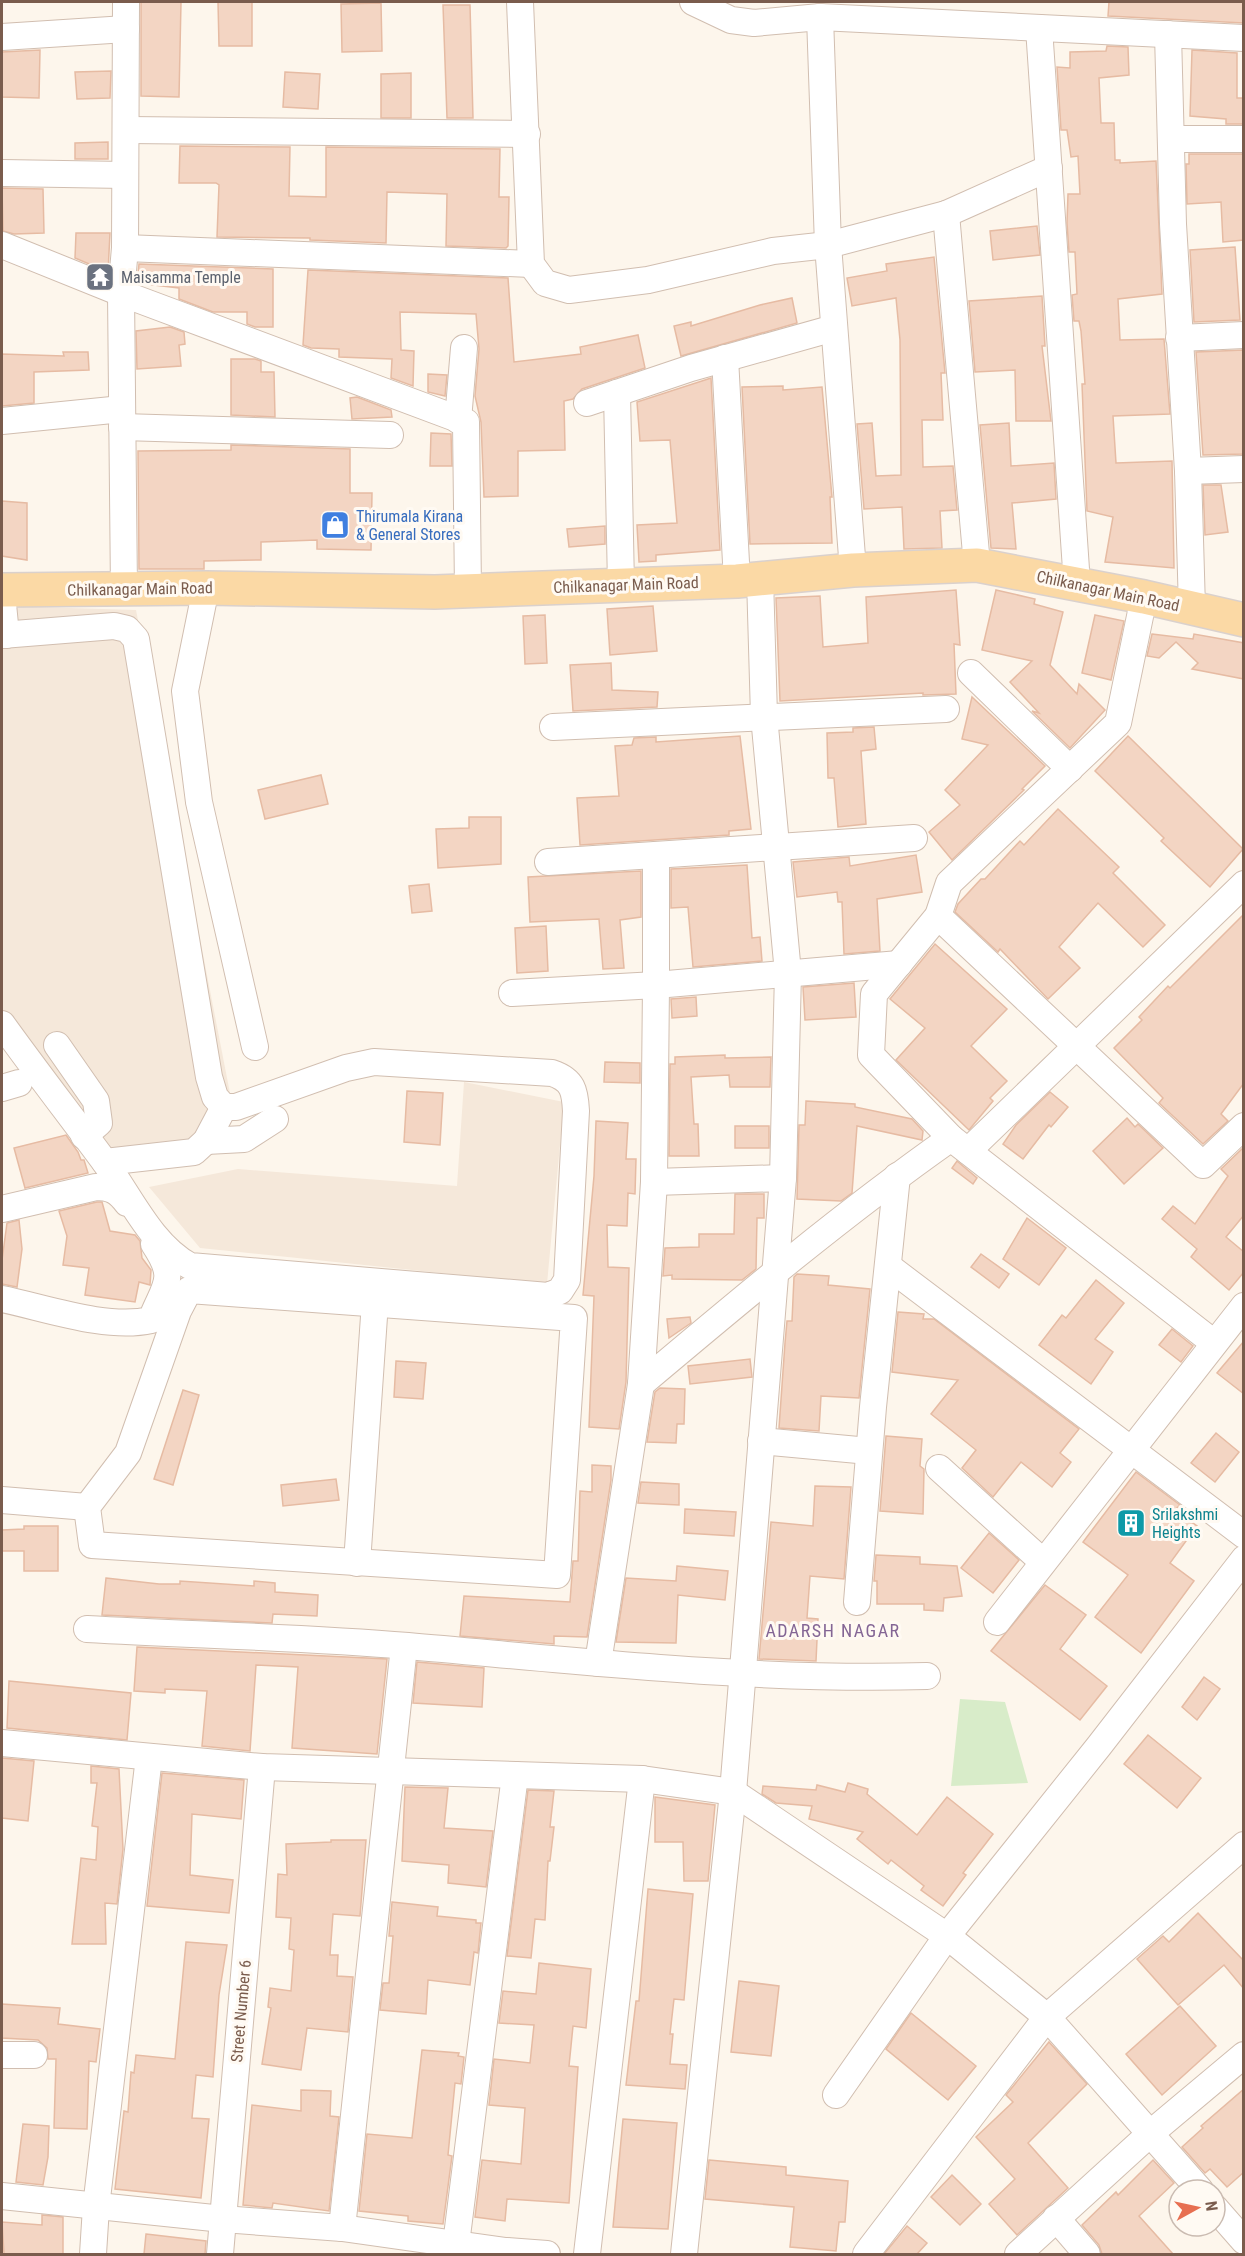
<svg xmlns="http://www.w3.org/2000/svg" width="1245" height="2256" viewBox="0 0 1245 2256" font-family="'Roboto Condensed',sans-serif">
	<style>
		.residential { fill: #f5e8da }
		.green { fill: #d8ecc9 }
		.building { fill: #f3d5c3; stroke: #e6bba3; stroke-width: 1.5 }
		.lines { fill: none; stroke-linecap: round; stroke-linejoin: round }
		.minor-casing { stroke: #d1beb0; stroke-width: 28 }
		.major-casing { stroke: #dad1cd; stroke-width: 36 }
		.minor { stroke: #fff; stroke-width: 26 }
		.major { stroke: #fbd9a5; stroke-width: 33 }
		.labels { text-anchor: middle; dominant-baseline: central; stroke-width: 6; stroke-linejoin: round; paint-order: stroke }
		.worship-label { font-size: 16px; fill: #5b616d; stroke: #fffaf3; text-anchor: start }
		.shop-label { font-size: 16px; fill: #366cbe; stroke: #fffaf3; text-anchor: start }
		.street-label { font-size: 16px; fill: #7a5c4d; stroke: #fffaf3 }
		.culture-label { font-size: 16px; fill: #0d838f; stroke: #fffaf3; text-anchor: start }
		.neighbourhood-label { font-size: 18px; letter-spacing: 1.5px; fill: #846695; stroke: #fffaf3 }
	</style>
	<rect width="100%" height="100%" fill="#fdf6ec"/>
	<g class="residential">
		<polygon points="2,606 136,610 235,1119 210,1136 90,1161 2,1041"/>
		<polygon points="464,1082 564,1102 547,1284 200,1248 149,1187 238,1169 457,1186"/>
	</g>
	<polygon class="green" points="960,1699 1005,1702 1028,1783 951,1786"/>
	<g class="building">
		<polygon points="141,2 181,2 179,97 141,96"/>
		<polygon points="218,2 252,2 252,46 219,46"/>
		<polygon points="1109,2 1244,2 1244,23 1108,16"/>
		<polygon points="381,3 382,51 342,52 341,4"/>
		<polygon points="443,5 470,5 473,118 447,118"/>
		<polygon points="1107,46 1128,47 1129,75 1099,78 1101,123 1114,123 1115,160 1120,160 1120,163 1156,161 1162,294 1118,299 1120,340 1164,339 1170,414 1113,416 1116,463 1172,461 1174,568 1105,562 1113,517 1087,511 1082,384 1085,384 1081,331 1079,321 1074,321 1072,295 1077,294 1075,252 1069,252 1067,223 1068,194 1080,194 1078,156 1071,157 1067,130 1061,130 1057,67 1070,68 1070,52 1106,51"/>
		<polygon points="40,50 39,98 2,97 2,52"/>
		<polygon points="1192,50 1237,53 1237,98 1244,98 1244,124 1226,124 1226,119 1190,116"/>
		<polygon points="111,71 110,98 77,99 75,72"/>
		<polygon points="285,72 320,74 318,109 283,107"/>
		<polygon points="411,73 411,118 381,118 381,74"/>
		<polygon points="108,142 108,159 75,159 75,143"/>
		<polygon points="180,146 290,147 289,196 326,197 326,147 500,149 499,197 509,197 508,246 506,248 446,246 447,194 387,192 386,243 310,240 310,238 217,237 219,185 216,183 179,183"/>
		<polygon points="1189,154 1244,154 1244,240 1223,242 1221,202 1187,204 1186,164 1189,164"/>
		<polygon points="2,188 43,189 44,233 14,234 3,231"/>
		<polygon points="1037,226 1040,255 993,260 990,231"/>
		<polygon points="76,233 110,233 108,272 75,258"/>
		<polygon points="1235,247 1240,320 1194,322 1190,250"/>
		<polygon points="934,257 945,373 941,373 943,420 922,420 923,467 953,466 957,510 940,511 942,548 904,549 902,507 864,509 857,424 872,423 876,476 901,475 900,340 896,298 852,306 847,278 887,271 886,264"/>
		<polygon points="139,264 273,269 273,327 255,327 247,324 247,312 213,312 179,299 179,288 137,283"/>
		<polygon points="308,270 508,278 514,362 581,354 580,347 638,335 645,368 582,389 573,399 564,401 565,450 518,451 518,496 484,497 481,422 475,396 479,349 476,314 400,312 401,350 414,351 413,386 391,378 392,359 339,357 339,349 311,348 303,345"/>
		<polygon points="1042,296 1045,346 1042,346 1051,421 1016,421 1015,370 975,372 969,301"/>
		<polygon points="792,298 797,323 681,356 674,326 691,322 691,326 760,305"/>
		<polygon points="170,327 184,332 185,344 179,345 181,366 137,369 136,331"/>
		<polygon points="1244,350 1244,454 1203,455 1196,352"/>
		<polygon points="63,352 88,352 89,370 34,372 34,403 2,406 2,354 64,356"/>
		<polygon points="231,359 255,359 261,361 261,372 274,372 275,417 231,415"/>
		<polygon points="428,374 447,375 445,396 428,392"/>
		<polygon points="711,378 720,550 656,555 656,561 639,562 637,525 677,523 670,440 640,441 637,402"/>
		<polygon points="783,386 783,390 822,387 832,497 830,497 832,543 750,544 742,387"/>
		<polygon points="357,397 391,410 392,417 352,419 350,398"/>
		<polygon points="1009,423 1011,466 1054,463 1056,499 1012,503 1016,549 991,548 980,425"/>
		<polygon points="431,433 451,434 452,466 430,466"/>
		<polygon points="231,445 350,449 350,493 372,493 371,550 317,549 317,540 261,542 261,560 204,561 204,569 139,569 138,451 231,450"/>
		<polygon points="1203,485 1221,485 1228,532 1205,535"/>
		<polygon points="2,501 27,503 27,560 2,556"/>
		<polygon points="605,526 605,544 569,547 567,529"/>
		<polygon points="956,590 960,645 954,644 956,694 923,695 923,693 780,701 776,598 820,596 823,647 868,643 866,597"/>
		<polygon points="996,590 1035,599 1034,604 1063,612 1050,665 1077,694 1079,684 1105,710 1070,748 1032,711 1039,713 1010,682 1032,661 982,650"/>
		<polygon points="653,606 657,651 610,655 607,609"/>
		<polygon points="545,615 547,663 525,664 523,616"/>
		<polygon points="1095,615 1124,621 1111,680 1082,673"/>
		<polygon points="1152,634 1193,639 1194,634 1244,643 1244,679 1192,669 1198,663 1176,642 1159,658 1147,656"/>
		<polygon points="611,663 612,690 658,692 657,707 573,711 570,665"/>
		<polygon points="972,697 1045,766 1022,789 1024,790 952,860 929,832 960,805 945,790 988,745 962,739"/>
		<polygon points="874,727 876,749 861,751 866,824 838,827 834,778 828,778 827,733 853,732 853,728"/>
		<polygon points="740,736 751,829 729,831 729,835 580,845 577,798 619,796 615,746 632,745 634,738 656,737 656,742"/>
		<polygon points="1128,736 1243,849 1210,887 1161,841 1164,838 1095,771"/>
		<polygon points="321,775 328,804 265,819 258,790"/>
		<polygon points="1058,809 1119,867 1113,873 1165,925 1143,947 1098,903 1059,947 1080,968 1048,999 1000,949 998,952 955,912 958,904 981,879 985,879 1020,841 1024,845"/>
		<polygon points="469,817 501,817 501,864 438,868 436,829 469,828"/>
		<polygon points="916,855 922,892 877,899 880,951 844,954 842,902 838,902 837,892 797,897 793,862 849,857 850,866"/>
		<polygon points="747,865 752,938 760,937 762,961 693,967 688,907 671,908 671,869"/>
		<polygon points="641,871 641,917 620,920 624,968 603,969 599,919 530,922 528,877"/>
		<polygon points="429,884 432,911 412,913 409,886"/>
		<polygon points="1244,914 1244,1083 1221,1114 1228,1121 1203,1144 1159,1103 1163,1098 1114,1048 1142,1020 1139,1017 1168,986 1170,988"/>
		<polygon points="546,926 548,971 517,973 515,928"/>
		<polygon points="935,944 1007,1009 971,1046 1007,1081 990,1098 993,1101 969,1130 896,1060 925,1028 890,999"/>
		<polygon points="854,983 856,1017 805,1020 803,987"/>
		<polygon points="696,997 697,1016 672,1018 671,999"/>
		<polygon points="725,1055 725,1058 771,1057 770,1087 730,1087 729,1075 691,1077 694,1124 698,1124 699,1156 669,1156 670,1064 675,1064 675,1057"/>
		<polygon points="605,1062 640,1063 640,1083 604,1082"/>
		<polygon points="407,1091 443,1093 440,1145 404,1142"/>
		<polygon points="1050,1092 1068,1107 1051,1127 1049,1125 1023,1159 1003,1144 1016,1125"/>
		<polygon points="806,1101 855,1104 855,1107 912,1119 923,1131 922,1140 857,1126 852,1193 841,1201 797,1199 799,1125 805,1125"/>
		<polygon points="1127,1118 1135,1127 1138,1124 1163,1148 1124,1184 1093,1151"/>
		<polygon points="596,1121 628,1123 626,1159 636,1159 635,1194 628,1193 627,1226 607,1225 608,1267 629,1268 626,1382 619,1429 589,1427 594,1296 583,1295 594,1176"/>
		<rect x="735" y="1126" width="34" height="22"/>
		<polygon points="66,1135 78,1152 81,1160 84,1160 88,1173 25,1188 14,1148"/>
		<polygon points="1244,1147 1244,1215 1226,1237 1244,1252 1244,1272 1229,1290 1191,1257 1197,1249 1162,1219 1173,1206 1195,1224 1228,1176 1221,1169"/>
		<polygon points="957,1161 977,1178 973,1184 952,1168"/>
		<polygon points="735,1194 764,1194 764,1218 757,1218 756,1269 742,1280 672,1279 672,1275 663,1276 665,1248 699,1247 699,1234 734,1234"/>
		<polygon points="97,1202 102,1202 110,1231 135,1235 140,1241 142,1258 151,1270 150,1285 139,1282 135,1302 85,1295 89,1268 63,1265 67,1236 59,1211"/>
		<polygon points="1027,1218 1066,1248 1039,1285 1003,1259"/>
		<polygon points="19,1220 22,1249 17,1287 2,1284 2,1260 7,1223"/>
		<polygon points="981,1254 1009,1274 999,1288 971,1267"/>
		<polygon points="797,1274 829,1276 828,1285 870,1289 859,1398 821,1396 819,1431 779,1428 785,1343 787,1321 792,1321 794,1277"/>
		<polygon points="1096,1280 1124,1303 1095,1339 1113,1352 1091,1384 1039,1345 1062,1315 1066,1318"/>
		<polygon points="898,1312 924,1314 923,1319 934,1319 1079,1429 1060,1453 1071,1462 1052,1487 1021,1462 993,1497 962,1468 976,1450 931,1414 958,1380 892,1372"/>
		<polygon points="690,1317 691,1323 669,1338 667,1319"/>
		<polygon points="1172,1329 1193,1346 1181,1362 1159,1345"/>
		<polygon points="1244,1341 1244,1394 1217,1373"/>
		<polygon points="750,1359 752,1377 690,1384 688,1366"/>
		<polygon points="396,1361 426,1363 423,1399 394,1397"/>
		<polygon points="660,1388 685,1389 684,1424 677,1424 676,1443 647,1442 655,1392"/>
		<polygon points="183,1390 199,1395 173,1485 154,1479"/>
		<polygon points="1216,1433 1239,1452 1215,1482 1191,1463"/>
		<polygon points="886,1436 922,1439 920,1466 924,1469 923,1514 880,1511"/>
		<polygon points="592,1465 611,1466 611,1480 587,1637 554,1636 554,1644 460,1636 464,1596 570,1602 573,1561 578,1561 580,1491 592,1492"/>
		<polygon points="1136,1472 1180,1505 1175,1510 1197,1526 1170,1563 1194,1581 1141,1653 1095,1617 1128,1575 1083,1542"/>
		<polygon points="336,1479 339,1500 283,1506 281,1485"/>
		<polygon points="641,1482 679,1484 679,1505 638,1503"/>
		<polygon points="815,1486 851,1487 844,1579 810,1576 807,1618 818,1619 816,1661 759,1659 771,1522 813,1526"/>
		<polygon points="685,1509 736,1512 734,1536 684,1533"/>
		<polygon points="24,1526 58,1526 58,1571 24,1571 24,1551 2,1551 2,1530 24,1529"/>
		<polygon points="989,1533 1019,1560 993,1593 961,1568"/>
		<polygon points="876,1555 920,1557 920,1564 957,1566 962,1596 944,1598 943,1611 924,1610 924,1604 877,1604 877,1581 874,1581"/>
		<polygon points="677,1566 728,1571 725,1600 678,1595 676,1643 616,1642 626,1578 676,1581"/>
		<polygon points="106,1578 159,1584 180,1584 180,1581 254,1586 254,1581 275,1583 275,1592 318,1595 317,1616 273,1614 272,1623 102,1615"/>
		<polygon points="1045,1585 1086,1615 1060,1649 1107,1686 1080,1720 991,1651"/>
		<polygon points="137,1647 387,1659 377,1754 292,1748 298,1667 256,1665 250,1751 202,1746 207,1691 165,1689 165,1693 134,1691"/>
		<polygon points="417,1662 484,1668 482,1707 413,1703"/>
		<polygon points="1204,1677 1220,1689 1197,1720 1182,1707"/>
		<polygon points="9,1681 131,1693 127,1740 7,1728"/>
		<polygon points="1148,1735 1201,1778 1177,1808 1124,1764"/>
		<polygon points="2,1758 34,1761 28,1821 2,1818"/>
		<polygon points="91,1766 119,1769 123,1849 117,1904 105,1903 106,1944 72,1944 81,1858 96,1860 98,1827 92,1826 97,1783 91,1783"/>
		<polygon points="162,1773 244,1780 241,1819 192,1814 190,1875 233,1880 229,1913 147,1906"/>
		<polygon points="848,1783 868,1789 867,1794 917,1835 947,1797 993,1834 963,1873 966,1875 943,1906 921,1890 924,1886 891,1860 888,1864 857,1839 863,1832 809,1819 812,1806 776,1803 762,1794 763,1786 816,1790 817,1785 845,1792"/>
		<polygon points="405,1787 448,1788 444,1828 493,1831 486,1887 448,1883 449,1865 402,1861"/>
		<polygon points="528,1790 554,1791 550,1827 554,1827 550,1861 548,1861 545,1920 535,1919 531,1958 507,1956"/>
		<polygon points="655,1797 715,1805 708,1881 684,1881 683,1842 655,1842"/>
		<polygon points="331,1840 366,1840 360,1916 333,1914 330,1955 338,1955 337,1976 353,1977 348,2032 307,2028 301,2070 262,2064 271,2008 268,2007 270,1988 291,1991 294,1950 289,1949 291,1918 276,1917 278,1874 287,1875 286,1844 331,1842"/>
		<polygon points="648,1889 693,1894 684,2000 674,1999 670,2034 673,2034 670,2064 687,2065 685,2089 626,2085 636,2001 639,2001"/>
		<polygon points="392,1902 438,1907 437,1916 476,1920 476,1923 481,1923 478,1953 474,1952 470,1985 428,1980 426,2014 380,2010 383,1983 389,1983 393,1936 389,1936"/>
		<polygon points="1198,1913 1244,1961 1244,1989 1224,1965 1178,2005 1137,1959 1163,1936 1169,1942"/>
		<polygon points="186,1942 227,1945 219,1995 213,2077 196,2075 192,2118 209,2119 201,2198 115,2189 124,2111 128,2112 131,2072 134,2073 136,2055 175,2059"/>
		<polygon points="539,1963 591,1969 586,2028 573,2026 569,2066 578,2067 569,2203 507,2199 505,2221 475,2217 482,2160 521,2164 525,2108 489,2105 494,2059 530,2063 534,2025 499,2023 503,1991 536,1994"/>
		<polygon points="739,1981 779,1986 771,2056 731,2052"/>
		<polygon points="2,2004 60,2008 58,2024 100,2029 96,2062 89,2061 87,2129 54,2128 56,2059 48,2059 47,2048 38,2040 2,2038"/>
		<polygon points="1180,2006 1216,2046 1162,2095 1126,2054"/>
		<polygon points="911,2013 976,2066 948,2100 886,2049"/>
		<polygon points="1049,2042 1087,2084 1028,2143 1068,2188 1017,2235 989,2204 1015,2179 976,2137 1013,2102 1006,2095"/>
		<polygon points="422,2050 459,2053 458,2056 464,2057 461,2084 455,2083 448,2155 452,2156 443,2224 408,2221 408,2216 359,2211 367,2134 412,2138"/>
		<polygon points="1244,2089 1244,2172 1227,2187 1210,2169 1205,2173 1182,2147 1203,2128 1201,2126"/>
		<polygon points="301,2090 331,2091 330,2116 339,2117 329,2211 273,2203 272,2208 243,2205 252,2105 301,2111"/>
		<polygon points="623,2119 677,2123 668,2229 613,2227"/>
		<polygon points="23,2124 49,2126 48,2157 43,2185 16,2182"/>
		<polygon points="709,2160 786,2167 786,2175 848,2181 845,2222 839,2222 836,2251 790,2247 794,2207 705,2199"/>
		<polygon points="1153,2160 1174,2183 1139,2216 1173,2254 1102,2254 1099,2245 1082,2225 1116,2192 1118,2195"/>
		<polygon points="952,2175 981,2204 960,2225 931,2197"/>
		<polygon points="42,2215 63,2217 63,2254 4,2254 2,2222 42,2225"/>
		<polygon points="907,2226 927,2243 917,2254 884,2254"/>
		<polygon points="146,2234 206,2241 205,2254 144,2254"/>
	</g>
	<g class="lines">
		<g class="minor-casing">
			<g id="minor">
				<polyline points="520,2 531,264 545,283 569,290 648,280 773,251 828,245 946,214 1049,168"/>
				<polyline points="693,2 731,20 754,23 820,17 1244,38"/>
				<polyline points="820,17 828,245 853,570"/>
				<polyline points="1039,28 1077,584"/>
				<polyline points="1168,34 1173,224 1188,471 1192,608"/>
				<polyline points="2,37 126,29"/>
				<polyline points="127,130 527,134"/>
				<polyline points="1171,139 1244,139"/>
				<polyline points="2,173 125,175"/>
				<polyline points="946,214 977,565"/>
				<polyline points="2,245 121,293 466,422 468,590"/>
				<polyline points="125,248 531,264"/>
				<polyline points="1179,338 1244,335"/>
				<polyline points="725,358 737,581"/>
				<polyline points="617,393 621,585"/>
				<polyline points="587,403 691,368 834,328"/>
				<polyline points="458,420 464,348"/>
				<polyline points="2,421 122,409"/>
				<polyline points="122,427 390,435"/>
				<polyline points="1188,471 1244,469"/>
				<polyline points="206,588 185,691 199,802 255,1047"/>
				<polyline points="124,591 121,293 125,248 126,2"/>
				<polyline points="2,594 6,635"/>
				<polyline points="1144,597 1118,723 949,883 938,916 874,994 871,1055 951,1138 1214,1343"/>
				<path d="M2,635L114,626L127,629L136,639L209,1077L215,1097L224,1107H236L346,1068L374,1062L552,1073C573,1080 575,1091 576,1111L567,1280L560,1291L548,1296L190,1266C151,1245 130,1196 104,1161C70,1115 35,1070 2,1024"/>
				<polyline points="971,673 1070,769"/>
				<polyline points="553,727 946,709"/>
				<polyline points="548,862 914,838"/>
				<polyline points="938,916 1203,1165 1244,1126"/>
				<polyline points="512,993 656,985 656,855"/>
				<polyline points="57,1045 96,1101 99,1123 84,1136"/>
				<polyline points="2,1088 19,1083"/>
				<polyline points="206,1141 244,1139 275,1119"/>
				<polyline points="968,1151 1244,884"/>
				<polyline points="105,1162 194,1152 206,1141 224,1107"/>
				<polyline points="654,1182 783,1178"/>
				<path d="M2,1209L96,1187C111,1187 118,1191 127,1203"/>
				<polyline points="889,1267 1244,1535"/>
				<polygon points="189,1290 574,1318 557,1575 92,1545 87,1507 128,1453 178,1311"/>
				<path d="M2,1299C46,1308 106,1330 151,1320C165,1284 178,1280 154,1244"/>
				<path d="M641,1384C742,1299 843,1214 951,1138"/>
				<polyline points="761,1441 869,1451"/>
				<polyline points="939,1468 1043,1562"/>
				<polyline points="2,1500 87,1507"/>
				<polyline points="357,1563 375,1302"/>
				<polyline points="857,1602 873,1407 897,1176"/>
				<polyline points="997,1622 1244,1306"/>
				<path d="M87,1629C193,1635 301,1637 408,1646C580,1661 754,1681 927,1676"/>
				<polyline points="598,1663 641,1384 654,1182 656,985 899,964"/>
				<polyline points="2,1743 262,1767 642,1779 733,1792 947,1936 1047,2017 1200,2190"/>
				<polyline points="2,2055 34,2055"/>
				<polyline points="836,2095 947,1936 1099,1746 1244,1559"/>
				<polyline points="2,2196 223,2219 342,2228 506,2251 506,2254"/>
				<polyline points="1215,2208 1244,2241"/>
				<polyline points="1056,2218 1087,2254"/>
				<polyline points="342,2228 404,1646"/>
				<polyline points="456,2244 515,1775"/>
				<polyline points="506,2251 547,2254"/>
				<polyline points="93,2254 96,2207 149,1757"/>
				<polyline points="220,2254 262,1767"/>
				<polyline points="587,2254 642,1779"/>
				<polyline points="684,2254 733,1792 783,1178 788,973 764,716 760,578"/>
				<polyline points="866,2254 1047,2017 1244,1845"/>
				<polyline points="1018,2254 1152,2132 1244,2055"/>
			</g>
		</g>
		<g class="major-casing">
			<polyline id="major" points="2,590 206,588 435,592 737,581 853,570 977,565 1144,597 1244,620"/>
		</g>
		<use href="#minor" class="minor"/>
		<use href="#major" class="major"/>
	</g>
	<defs>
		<g id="temple-square" transform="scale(1.5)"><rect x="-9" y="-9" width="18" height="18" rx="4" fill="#6b7280" stroke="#fffaf3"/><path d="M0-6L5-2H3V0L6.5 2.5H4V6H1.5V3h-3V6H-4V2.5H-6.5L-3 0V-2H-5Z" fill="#fff"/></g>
		<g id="shop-square" transform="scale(1.5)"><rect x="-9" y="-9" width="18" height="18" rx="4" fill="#3f7fe0" stroke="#fffaf3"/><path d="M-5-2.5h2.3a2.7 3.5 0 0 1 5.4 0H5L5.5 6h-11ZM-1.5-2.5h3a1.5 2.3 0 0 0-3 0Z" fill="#fff"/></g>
		<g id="building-square" transform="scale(1.5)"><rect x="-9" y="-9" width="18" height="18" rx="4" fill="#0f9aa8" stroke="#fffaf3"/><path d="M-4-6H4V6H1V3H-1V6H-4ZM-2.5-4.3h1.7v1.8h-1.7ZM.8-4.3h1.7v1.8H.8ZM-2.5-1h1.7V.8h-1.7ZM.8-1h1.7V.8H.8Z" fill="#fff"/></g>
	</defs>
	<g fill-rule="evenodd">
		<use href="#temple-square" x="100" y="277"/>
		<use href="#shop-square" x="335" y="525"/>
		<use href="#building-square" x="1131" y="1523"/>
	</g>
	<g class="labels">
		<g class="worship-label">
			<text x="121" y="277">Maisamma Temple</text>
		</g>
		<g class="shop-label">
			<text x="356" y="516">Thirumala Kirana<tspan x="356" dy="18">&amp; General Stores</tspan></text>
		</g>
		<g class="street-label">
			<text transform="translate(626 585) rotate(-2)">Chilkanagar Main Road</text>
			<text transform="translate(140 589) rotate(-1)">Chilkanagar Main Road</text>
			<text transform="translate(1108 591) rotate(12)">Chilkanagar Main Road</text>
			<text transform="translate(241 2011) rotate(-85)">Street Number 6</text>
		</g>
		<g class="culture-label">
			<text x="1152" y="1514">Srilakshmi<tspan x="1152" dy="18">Heights</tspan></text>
		</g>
		<g class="neighbourhood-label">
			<text x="833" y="1630">ADARSH NAGAR</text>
		</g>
	</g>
	<rect width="1245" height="2256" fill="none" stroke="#7a5c4d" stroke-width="6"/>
	<g transform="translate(1197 2208) rotate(82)"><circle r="28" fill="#fffaf3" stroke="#cabbb1" stroke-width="1.5"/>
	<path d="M0-4.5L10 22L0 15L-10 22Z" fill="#e76f51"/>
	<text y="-9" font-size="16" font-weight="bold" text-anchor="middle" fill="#7a5c4d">N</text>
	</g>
</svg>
